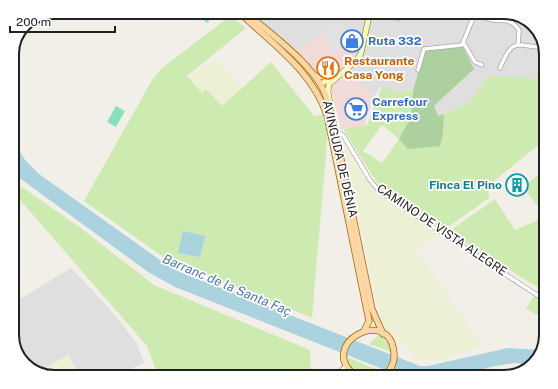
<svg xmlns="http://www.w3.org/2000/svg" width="558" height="389" viewBox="0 0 558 389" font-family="'Public Sans',sans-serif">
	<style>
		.residential { fill: #e0dfdf }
		.commercial { fill: #f2dad9 }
		.farmland { fill: #eef0d5 }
		.grass { fill: #cdebb0; fill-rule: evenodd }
		.forest { fill: #add19e }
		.pitch { fill: #88e0be }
		.parking { fill: #e2e2e2 }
		.water { fill: #aad3df }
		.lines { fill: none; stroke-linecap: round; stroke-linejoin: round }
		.street-casing { stroke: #a9a9a9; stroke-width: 5 }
		.secondary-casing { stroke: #707d05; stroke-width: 6 }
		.primary-casing { stroke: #a06b00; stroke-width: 7 }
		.street { stroke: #fff; stroke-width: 3.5 }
		.secondary { stroke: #f7fabf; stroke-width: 5 }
		.primary { stroke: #fcd6a4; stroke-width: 5.5 }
		.labels { text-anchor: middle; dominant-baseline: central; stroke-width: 3.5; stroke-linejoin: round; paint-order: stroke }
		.shop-label { font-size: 12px; font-weight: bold; fill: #366cbe; stroke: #fff; text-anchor: start }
		.food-label { font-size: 12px; font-weight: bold; fill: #c56008; stroke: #fff; text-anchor: start }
		.street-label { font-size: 12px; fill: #222; stroke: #fff }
		.culture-label { font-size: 12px; font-weight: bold; fill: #0d838f; stroke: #fff; text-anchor: end }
		.water-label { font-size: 13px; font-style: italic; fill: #4a7aab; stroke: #fff }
		.rim { fill: none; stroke: #222; stroke-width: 2 }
	</style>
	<rect width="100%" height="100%" fill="#f2efe9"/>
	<g class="residential">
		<polygon points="248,12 504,12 529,21 546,54 546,79 488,76 469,102 438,117 434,106 474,69 418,70 413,91 396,92 380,87 374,97 351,75 363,59 336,24 295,51"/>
		<polygon points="71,268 108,307 136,342 144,363 112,377 81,377 68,355 39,372 29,368 12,337 12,304"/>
	</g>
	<polygon class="commercial" points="336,24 367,42 363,59 351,75 374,97 364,126 341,129 331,88 295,51"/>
	<g class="farmland">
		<polygon points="215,58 243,87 222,106 206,89 202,93 190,79"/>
		<polygon points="343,141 368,181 407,212 441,233 416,249 480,341 481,347 438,360 413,360 408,346 397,345 392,336 386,330 378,308"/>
		<polygon points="68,355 78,372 68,377 54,377 39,372"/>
	</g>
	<g class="grass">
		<polygon points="230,16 246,28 187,76 202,93 206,89 222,106 271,62 314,116 323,114 328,130 312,318 166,259 84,201 152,80 161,69"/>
		<path d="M488,76L546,79V151L541,143L488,186L489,198L444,230L381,189L343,129L367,125L382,86L398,92L416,90L443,133L444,114L469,102ZM382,125L399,139L382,163L363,151Z"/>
		<polygon points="546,168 546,217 523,187"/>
		<polygon points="19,185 78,226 154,285 310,350 311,377 161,377 156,371 147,346 14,193"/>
		<polygon points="495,199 515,230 546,217 546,330 537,326 541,317 526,309 539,288 448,232"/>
		<polygon points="378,335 388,343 391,352 369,344"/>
		<polygon points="347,357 383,372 374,376 364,376 364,374 361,373 359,375 350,366"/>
	</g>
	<polygon class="forest" points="462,45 474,69 434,106 438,116 444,114 443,133 440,146 408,149 399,139 411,117 413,91 424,49"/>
	<g class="pitch">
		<polygon points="194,12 211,12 214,14 207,23"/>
		<polygon points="116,106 125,111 116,127 107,122"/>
	</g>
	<polygon class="parking" points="336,24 345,29 335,53 333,53 322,33"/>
	<g class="water">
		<polygon points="12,139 25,160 39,174 160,260 180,272 420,366 428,366 508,348 541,350 537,360 529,365 515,363 495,366 452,377 403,377 175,287 148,272 21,179 12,169"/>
		<polygon points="183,231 205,236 200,257 178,253"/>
	</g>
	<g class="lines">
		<g class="street-casing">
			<g id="street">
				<polyline points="378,12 397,19 409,12"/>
				<path d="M472,12C478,15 487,20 494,20C506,21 511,19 519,30L518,45"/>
				<polyline points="463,42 475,62 482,65"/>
				<path d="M500,68C512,39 515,44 543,48"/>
				<polyline points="418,70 424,49 462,45 475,13"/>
				<polyline points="335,130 343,135 370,180 379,191 546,301"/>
				<polyline points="339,377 338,373 346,366"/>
				<polyline points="474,377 482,375 485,377"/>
			</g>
		</g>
		<g class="secondary-casing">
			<g id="secondary">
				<polyline points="315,76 325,77 337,74"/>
				<polyline points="320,84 333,78"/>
				<polyline points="330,105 328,91 329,84 357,60 361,53 370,12"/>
			</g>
		</g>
		<g class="primary-casing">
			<g id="primary">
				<path d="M239,12C273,45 311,69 327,115L367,311L369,321L364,331"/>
				<path d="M246,12C270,34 308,60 323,89C329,102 332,116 335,130L372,309L383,334"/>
				<path d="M357,377C313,345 390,304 394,353C395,363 390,372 382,377"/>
			</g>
		</g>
		<use href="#street" class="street"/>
		<use href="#secondary" class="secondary"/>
		<use href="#primary" class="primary"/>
	</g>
	<defs>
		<g id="shop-ring" transform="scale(1.15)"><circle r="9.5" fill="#fff" stroke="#3f7fe0" stroke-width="1.5"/><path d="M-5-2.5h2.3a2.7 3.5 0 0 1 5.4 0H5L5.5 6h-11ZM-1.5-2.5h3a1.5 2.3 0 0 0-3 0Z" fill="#3f7fe0"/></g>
		<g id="restaurant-ring" transform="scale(1.15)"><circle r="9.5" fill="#fff" stroke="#e8710a" stroke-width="1.5"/><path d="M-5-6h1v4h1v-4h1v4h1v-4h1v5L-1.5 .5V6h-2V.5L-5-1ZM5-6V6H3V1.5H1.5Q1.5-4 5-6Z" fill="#e8710a"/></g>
		<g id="supermarket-ring" transform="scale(1.15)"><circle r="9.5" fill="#fff" stroke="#3f7fe0" stroke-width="1.5"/><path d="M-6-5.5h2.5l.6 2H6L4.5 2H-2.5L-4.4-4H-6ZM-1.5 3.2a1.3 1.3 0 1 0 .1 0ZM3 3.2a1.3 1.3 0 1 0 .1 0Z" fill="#3f7fe0"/></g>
		<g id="building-ring" transform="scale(1.15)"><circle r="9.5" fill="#fff" stroke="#0f9aa8" stroke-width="1.5"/><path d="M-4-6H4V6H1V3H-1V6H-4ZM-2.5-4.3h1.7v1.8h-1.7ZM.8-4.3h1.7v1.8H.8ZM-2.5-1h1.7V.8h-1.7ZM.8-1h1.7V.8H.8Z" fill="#0f9aa8"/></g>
	</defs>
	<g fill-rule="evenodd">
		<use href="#shop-ring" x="352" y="41"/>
		<use href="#restaurant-ring" x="328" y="68"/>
		<use href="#supermarket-ring" x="356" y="109"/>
		<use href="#building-ring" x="517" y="185"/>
	</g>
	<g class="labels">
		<g class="shop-label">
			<text x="368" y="41">Ruta 332</text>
			<text x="372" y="102">Carrefour<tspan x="372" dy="14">Express</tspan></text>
		</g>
		<g class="food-label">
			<text x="344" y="61">Restaurante<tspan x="344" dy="14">Casa Yong</tspan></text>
		</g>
		<g class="street-label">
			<text transform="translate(340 159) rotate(77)">AVINGUDA DE DÉNIA</text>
			<text transform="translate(442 230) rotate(34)">CAMINO DE VISTA ALEGRE</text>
		</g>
		<g class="culture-label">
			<text x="502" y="185">Finca El Pino</text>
		</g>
		<g class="water-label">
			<text transform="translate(227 285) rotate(23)">Barranc de la Santa Faç</text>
		</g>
	</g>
	<path d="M0 0H558V389H0ZM54 19H504A35 35 0 0 1 539 54V335A35 35 0 0 1 504 370H54A35 35 0 0 1 19 335V54A35 35 0 0 1 54 19Z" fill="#fff" fill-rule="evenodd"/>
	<path class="rim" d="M54 19H504A35 35 0 0 1 539 54V335A35 35 0 0 1 504 370H54A35 35 0 0 1 19 335V54A35 35 0 0 1 54 19Z"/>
	<path d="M10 26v6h105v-6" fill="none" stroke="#222222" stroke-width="2"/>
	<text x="16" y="26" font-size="12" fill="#222222" stroke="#ffffff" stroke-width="3" paint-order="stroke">200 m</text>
</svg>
